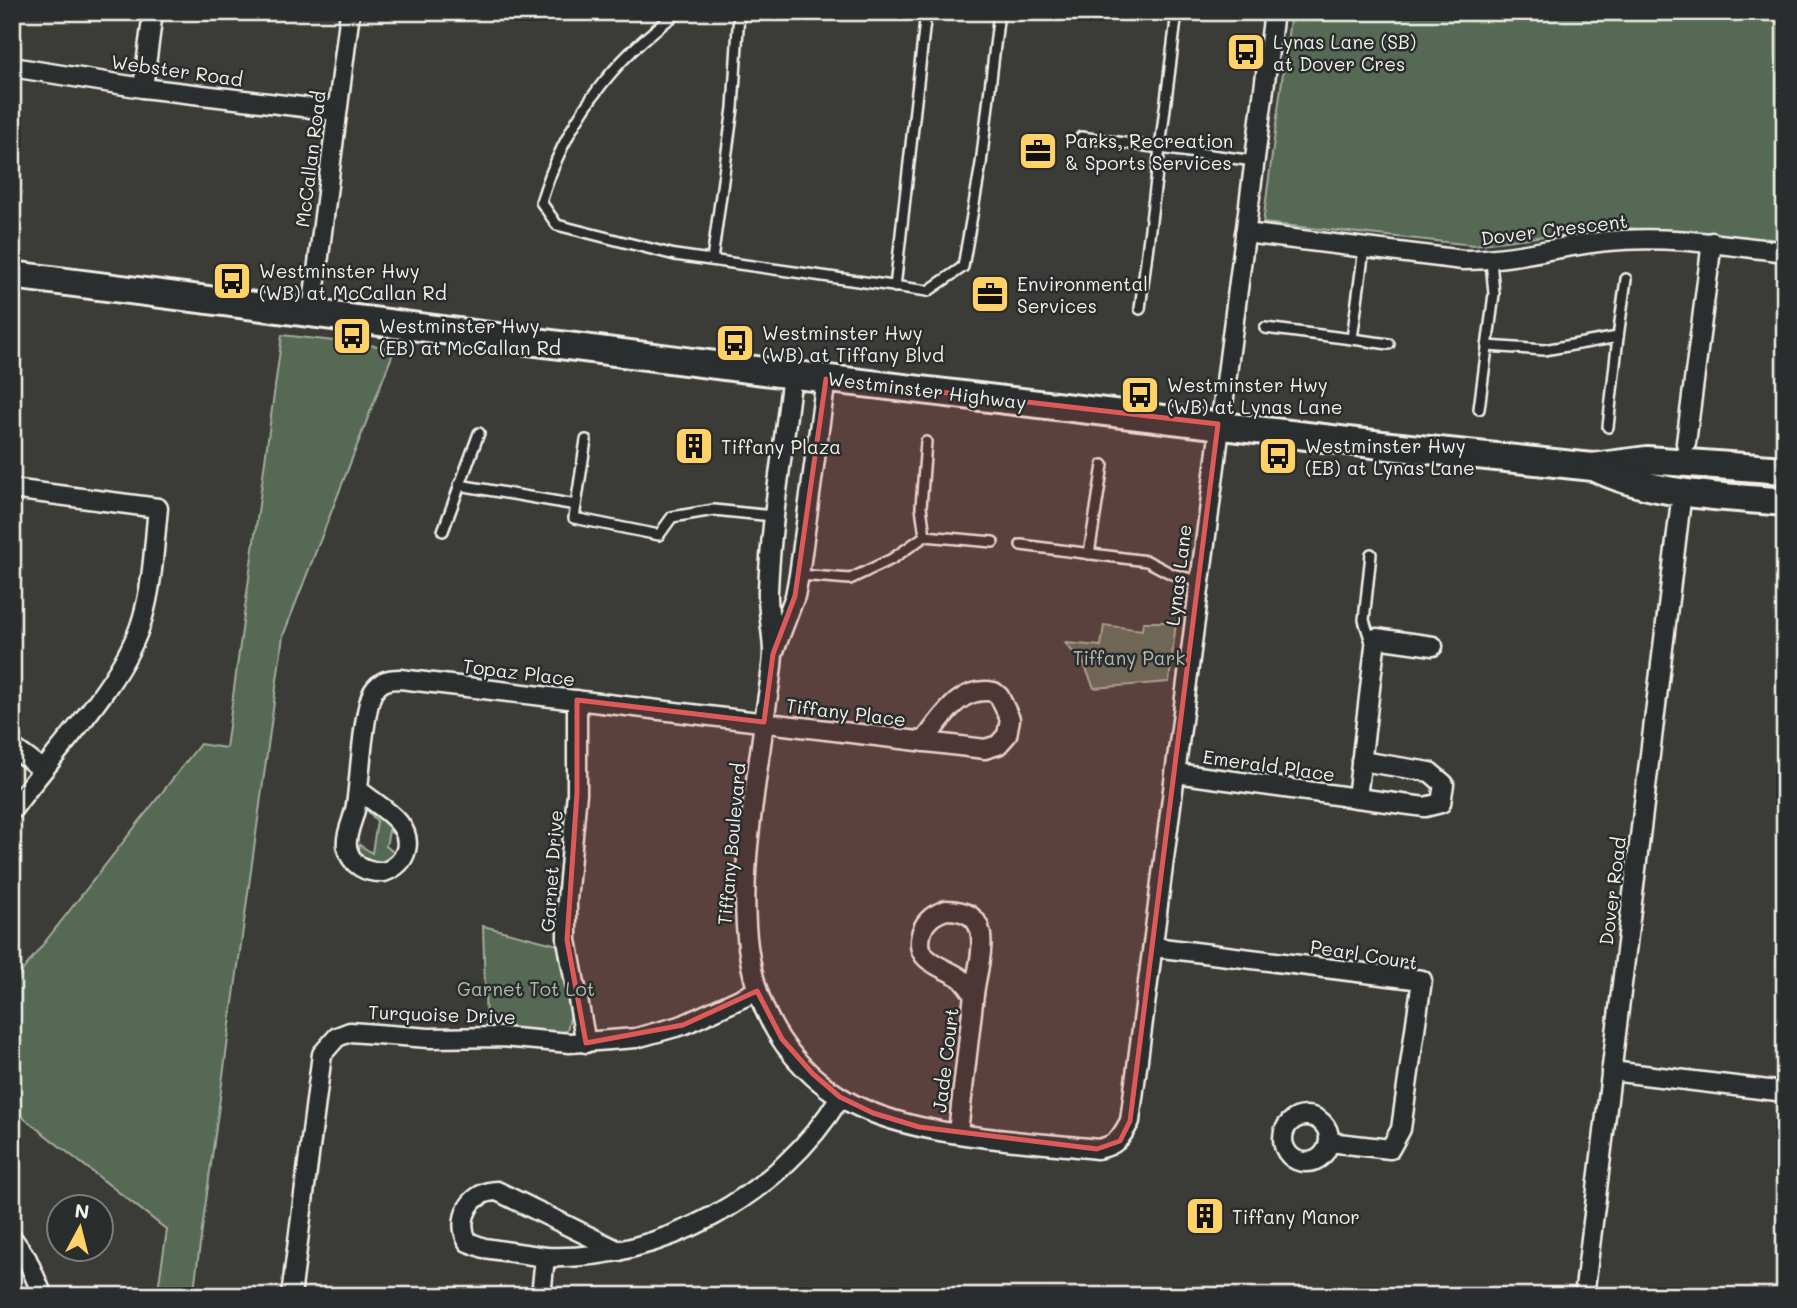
<svg xmlns="http://www.w3.org/2000/svg" width="1797" height="1308" viewBox="0 0 1797 1308" font-family="Mali,sans-serif">
	<style>
		.green { fill: #546955; stroke: #a4ad9e; stroke-width: 2 }
		.lines { fill: none; stroke-linecap: round; stroke-linejoin: round }
		.lane-casing { stroke: #f4f1e8; stroke-width: 14 }
		.street-casing { stroke: #f4f1e8; stroke-width: 23 }
		.secondary-casing { stroke: #f4f1e8; stroke-width: 32 }
		.lane { stroke: #2a2d2e; stroke-width: 9 }
		.street { stroke: #2a2d2e; stroke-width: 18 }
		.secondary { stroke: #2a2d2e; stroke-width: 26 }
		.marked { fill: #de5a58; fill-opacity: 0.2; stroke: #de5a58; stroke-width: 5; stroke-linejoin: round }
		.labels { text-anchor: middle; dominant-baseline: central; stroke-width: 5; stroke-linejoin: round; paint-order: stroke }
		.poi-label { font-size: 19px; fill: #f4f1e8; stroke: #2a2d2e; text-anchor: start }
		.street-label { font-size: 19px; fill: #f4f1e8; stroke: #2a2d2e }
		.park-label { font-size: 19px; fill: #b4bbad; stroke: #2a2d2e }
	</style>
	<rect width="100%" height="100%" fill="#3b3b37"/>
	<filter id="ink" filterUnits="userSpaceOnUse"><feTurbulence type="fractalNoise" baseFrequency=".0143" numOctaves="2"/><feDisplacementMap in="SourceGraphic" scale="14" xChannelSelector="R" yChannelSelector="G"/><feConvolveMatrix kernelMatrix="1 2 1 2 8 2 1 2 1" color-interpolation-filters="sRGB"/></filter>
	<g filter="url(#ink)">
		<g class="green">
			<polygon points="1291,12 1785,12 1785,240 1615,227 1474,245 1263,223"/>
			<polygon points="282,335 395,348 283,636 193,1296 157,1296 167,1230 12,1109 12,984 200,744 226,748"/>
			<path d="M1647,471L1785,478V488C1737,488 1691,488 1647,471Z"/>
			<polygon points="1143,622 1176,622 1169,682 1094,688 1084,664 1065,643 1101,646 1104,625 1142,630"/>
			<polygon points="367,810 396,828 402,840 389,831 386,846 399,857 390,864 368,865 358,853 360,845 372,853 377,821"/>
			<polygon points="483,926 558,945 571,1014 567,1030 560,1034 486,1025"/>
		</g>
		<g class="lines">
			<g class="lane-casing">
				<g id="lane">
					<path d="M679,12C612,59 565,123 541,202L557,225L675,255L928,291L963,267L981,164L999,12"/>
					<polyline points="1081,137 1254,161"/>
					<polyline points="712,260 733,108 739,12"/>
					<polyline points="895,287 926,12"/>
					<polyline points="1140,309 1177,12"/>
					<polyline points="1265,328 1352,339 1364,249"/>
					<polyline points="1618,337 1626,279"/>
					<polyline points="1352,339 1389,344"/>
					<polyline points="1487,346 1544,350 1618,337 1608,427"/>
					<polyline points="1479,409 1494,294 1491,260"/>
					<polyline points="459,485 576,505 574,518 659,535 672,517 714,510 773,516"/>
					<polyline points="576,505 586,440"/>
					<polyline points="443,531 479,433"/>
					<polyline points="925,536 921,507 926,442"/>
					<polyline points="1021,545 1147,561 1172,574 1199,581"/>
					<polyline points="1089,554 1103,465"/>
					<polyline points="1371,554 1364,620 1372,645"/>
					<polyline points="799,575 850,579 892,559 925,536 993,542"/>
				</g>
			</g>
			<g class="street-casing">
				<g id="street">
					<polyline points="12,67 143,88 336,111"/>
					<polyline points="143,88 153,12"/>
					<path d="M1245,233L1463,260C1512,260 1559,246 1608,241C1667,235 1726,245 1785,252"/>
					<polyline points="312,311 350,12"/>
					<path d="M792,374C784,447 771,518 768,590C767,611 773,632 773,653C772,676 767,699 764,722C748,852 707,1010 839,1096C903,1138 1021,1140 1097,1149C1116,1146 1121,1138 1130,1121L1274,12"/>
					<polyline points="1686,443 1712,242"/>
					<path d="M12,489L158,508C154,545 153,584 142,620C124,682 51,756 12,810"/>
					<polyline points="774,651 795,596 799,575 826,379"/>
					<polyline points="577,700 577,793 567,900 567,940 586,1043"/>
					<polyline points="12,747 42,769"/>
					<polyline points="1176,773 1357,798 1376,638 1433,646"/>
					<path d="M359,790C377,806 413,822 406,850C403,862 395,868 384,872C367,873 351,866 347,847C345,834 354,819 356,805C360,780 363,710 373,692C380,681 388,679 400,679L985,749L998,745L1007,735L1010,719L999,696L994,692C959,685 942,719 923,742"/>
					<polyline points="1357,798 1425,807 1441,803 1444,784 1430,772 1361,761"/>
					<path d="M946,910C999,910 978,961 974,994C969,988 965,981 959,977C941,965 912,962 922,931C926,919 935,914 946,910Z"/>
					<polyline points="1154,947 1422,980 1401,1129 1390,1149 1329,1142"/>
					<polyline points="1611,1071 1785,1092"/>
					<circle cx="1306" cy="1139" r="23"/>
					<polyline points="958,1132 974,994"/>
					<polyline points="12,1238 27,1259 43,1296"/>
					<path d="M545,1257L484,1248L468,1242C455,1219 471,1191 497,1191L619,1251"/>
					<polyline points="291,1296 322,1054 337,1037 350,1032 429,1038 502,1037 570,1043 636,1038 683,1025 757,991"/>
					<path d="M541,1296L545,1257C660,1262 781,1195 840,1097"/>
					<polyline points="1584,1296 1682,492"/>
				</g>
			</g>
			<g class="secondary-casing">
				<g id="secondary">
					<polyline points="12,275 779,373 1390,446 1593,467 1647,460 1785,470"/>
					<path d="M1594,467C1653,496 1721,496 1785,502"/>
				</g>
			</g>
			<use href="#lane" class="lane"/>
			<use href="#street" class="street"/>
			<use href="#secondary" class="secondary"/>
		</g>
	</g>
	<path class="marked" d="M826,379L1218,424L1130,1121L1120,1141L1097,1149L919,1127L873,1113L840,1097L813,1074L782,1039L757,991L683,1025L586,1043L567,940L577,793V700L764,722L773,654L795,596Z"/>
	<defs>
		<g id="bus-square" transform="scale(2.0125)"><rect x="-9" y="-9" width="18" height="18" rx="4" fill="#ffd166" stroke="#2a2d2e"/><path d="M-5-6H5V4H4V6H2V4H-2V6H-4V4H-5ZM-3.5-4V0h7V-4ZM-3.5 1.2v1.5H-2V1.2ZM2 1.2v1.5H3.5V1.2Z" fill="#111"/></g>
		<g id="office-square" transform="scale(2.0125)"><rect x="-9" y="-9" width="18" height="18" rx="4" fill="#ffd166" stroke="#2a2d2e"/><path d="M-6-3h4V-5.5h4V-3h4V5H-6ZM-1-4.5V-3h2v-1.5ZM-6 0V1H6V0Z" fill="#111"/></g>
		<g id="building-square" transform="scale(2.0125)"><rect x="-9" y="-9" width="18" height="18" rx="4" fill="#ffd166" stroke="#2a2d2e"/><path d="M-4-6H4V6H1V3H-1V6H-4ZM-2.5-4.3h1.7v1.8h-1.7ZM.8-4.3h1.7v1.8H.8ZM-2.5-1h1.7V.8h-1.7ZM.8-1h1.7V.8H.8Z" fill="#111"/></g>
	</defs>
	<g fill-rule="evenodd">
		<use href="#bus-square" x="1246" y="52"/>
		<use href="#office-square" x="1038" y="151"/>
		<use href="#bus-square" x="232" y="281"/>
		<use href="#office-square" x="990" y="294"/>
		<use href="#bus-square" x="352" y="336"/>
		<use href="#bus-square" x="735" y="343"/>
		<use href="#bus-square" x="1140" y="395"/>
		<use href="#building-square" x="694" y="446"/>
		<use href="#bus-square" x="1278" y="456"/>
		<use href="#building-square" x="1205" y="1216"/>
	</g>
	<g class="labels">
		<g class="poi-label">
			<text x="1273" y="41">Lynas Lane (SB)<tspan x="1273" dy="22">at Dover Cres</tspan></text>
			<text x="1065" y="140">Parks, Recreation<tspan x="1065" dy="22">&amp; Sports Services</tspan></text>
			<text x="259" y="270">Westminster Hwy<tspan x="259" dy="22">(WB) at McCallan Rd</tspan></text>
			<text x="1017" y="283">Environmental<tspan x="1017" dy="22">Services</tspan></text>
			<text x="379" y="325">Westminster Hwy<tspan x="379" dy="22">(EB) at McCallan Rd</tspan></text>
			<text x="762" y="332">Westminster Hwy<tspan x="762" dy="22">(WB) at Tiffany Blvd</tspan></text>
			<text x="1167" y="384">Westminster Hwy<tspan x="1167" dy="22">(WB) at Lynas Lane</tspan></text>
			<text x="1305" y="445">Westminster Hwy<tspan x="1305" dy="22">(EB) at Lynas Lane</tspan></text>
			<text x="721" y="446">Tiffany Plaza</text>
			<text x="1232" y="1216">Tiffany Manor</text>
		</g>
		<g class="street-label">
			<text transform="translate(177 70) rotate(8)">Webster Road</text>
			<text transform="translate(310 159) rotate(-83)">McCallan Road</text>
			<text transform="translate(1554 229) rotate(-7)">Dover Crescent</text>
			<text transform="translate(927 390) rotate(7)">Westminster Highway</text>
			<text transform="translate(1178 575) rotate(-83)">Lynas Lane</text>
			<text transform="translate(519 672) rotate(7)">Topaz Place</text>
			<text transform="translate(846 712) rotate(7)">Tiffany Place</text>
			<text transform="translate(1269 765) rotate(8)">Emerald Place</text>
			<text transform="translate(731 844) rotate(-85)">Tiffany Boulevard</text>
			<text transform="translate(551 871) rotate(-86)">Garnet Drive</text>
			<text transform="translate(1612 891) rotate(-83)">Dover Road</text>
			<text transform="translate(1364 954) rotate(9)">Pearl Court</text>
			<text transform="translate(442 1014) rotate(2)">Turquoise Drive</text>
			<text transform="translate(945 1060) rotate(-83)">Jade Court</text>
		</g>
		<g class="park-label">
			<text x="1129" y="657">Tiffany Park</text>
			<text x="526" y="988">Garnet Tot Lot</text>
		</g>
	</g>
	<rect width="1797" height="1308" fill="none" stroke="#2a2d2e" stroke-width="42"/>
	<rect x="21" y="21" width="1755" height="1266" fill="none" stroke="#f4f1e8" stroke-width="2.5" filter="url(#ink)"/>
	<g transform="translate(80 1228) rotate(7)"><circle r="33" fill="#2a2d2e" stroke="#7b7b78" stroke-width="2"/>
	<path d="M0-5L12 26L0 18L-12 26Z" fill="#ffd166"/>
	<text y="-10" font-size="19" font-weight="bold" text-anchor="middle" fill="#f4f1e8">N</text>
	</g>
</svg>
